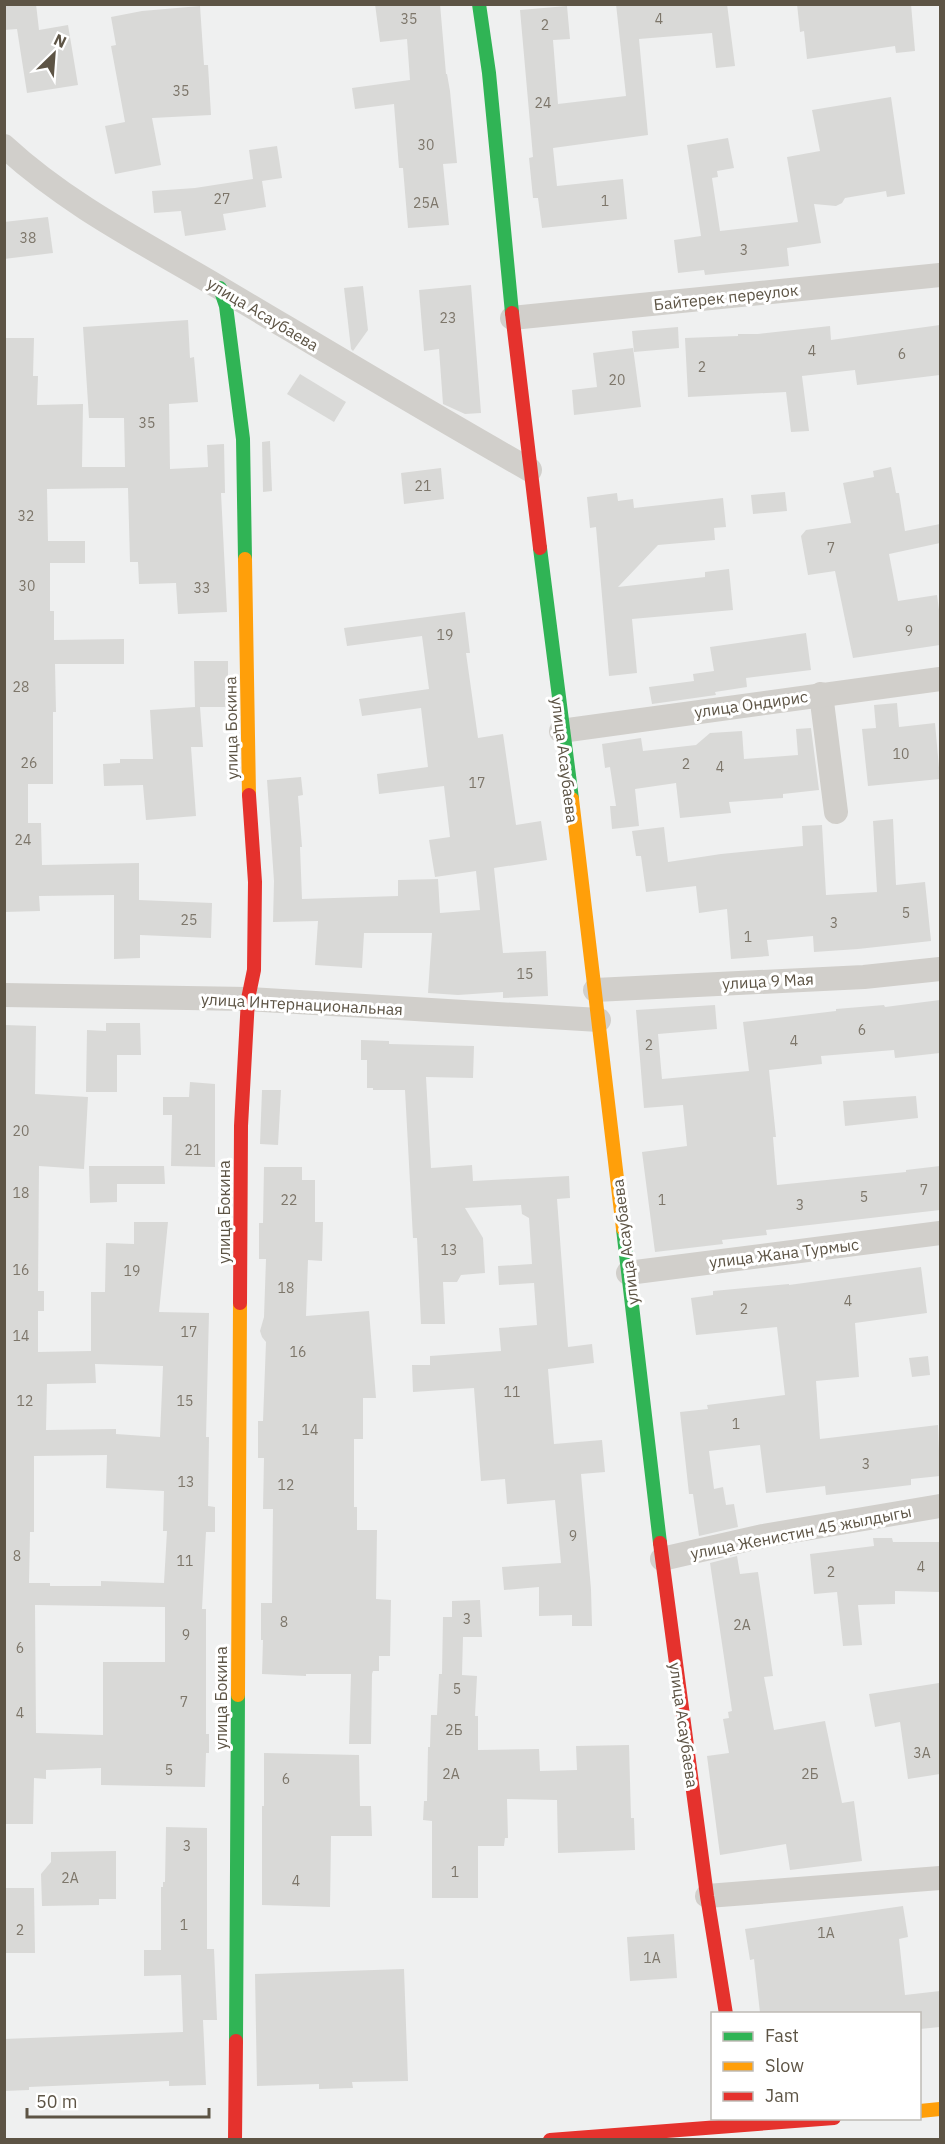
<svg xmlns="http://www.w3.org/2000/svg" width="945" height="2144" viewBox="0 0 945 2144" font-family="'IBM Plex Sans',sans-serif">
	<style>
		.building { fill: #d9d9d7; fill-rule: evenodd }
		.lines { fill: none; stroke-linecap: round; stroke-linejoin: round }
		.street { stroke: #d1cfcb; stroke-width: 24 }
		.fast { stroke: #30b455; stroke-width: 14 }
		.slow { stroke: #ff9f0a; stroke-width: 14 }
		.jam { stroke: #e5322d; stroke-width: 14 }
		.labels { text-anchor: middle; dominant-baseline: central; stroke-width: 6; stroke-linejoin: round; paint-order: stroke }
		.number-label { font-size: 14px; fill: #7d766a }
		.street-label { font-size: 16px; fill: #5d5445; stroke: #fff }
	</style>
	<rect width="100%" height="100%" fill="#eff0f0"/>
	<g class="building">
		<polygon points="4,4 36,4 39,30 68,25 78,85 27,93 17,29 4,30"/>
		<polygon points="375,4 440,4 446,74 447,74 450,91 457,163 443,164 449,225 408,228 403,168 399,168 394,104 355,109 352,88 410,80 407,39 380,42"/>
		<polygon points="616,4 727,4 735,66 716,68 712,33 639,39 648,135 553,148 557,186 623,179 627,219 542,228 538,198 533,198 529,158 533,157 520,10 567,6 570,39 553,40 558,104 626,96"/>
		<polygon points="797,4 911,4 915,51 896,53 895,46 807,59 804,31 800,32"/>
		<polygon points="200,6 204,65 208,65 211,115 152,118 161,165 115,174 105,126 125,122 111,46 116,45 111,17 142,11"/>
		<polygon points="891,97 905,194 887,197 886,191 845,198 842,203 836,206 814,204 821,243 787,248 789,266 705,275 704,270 678,273 674,240 701,236 687,145 728,138 734,168 717,171 718,177 712,178 720,231 798,222 787,157 820,151 812,110"/>
		<polygon points="277,146 282,178 262,181 266,207 223,214 226,230 185,236 181,211 154,213 152,191 195,188 253,179 249,150"/>
		<polygon points="48,217 53,253 4,259 4,222"/>
		<polygon points="471,285 481,413 465,414 443,404 439,349 424,351 419,290"/>
		<polygon points="363,286 368,330 353,351 351,349 344,288"/>
		<polygon points="188,320 190,358 194,357 198,402 169,404 170,469 208,467 207,445 224,444 225,493 221,493 227,612 178,614 176,583 139,584 138,562 130,562 128,488 47,489 48,541 85,541 85,563 50,563 50,611 54,611 54,640 124,639 124,664 55,664 56,712 53,712 53,784 28,784 28,823 41,823 42,865 139,863 139,900 212,903 211,938 140,935 140,958 114,959 114,895 39,896 40,911 4,912 4,338 34,338 33,376 38,376 37,405 83,404 82,467 125,467 124,418 89,418 83,327"/>
		<polygon points="940,325 940,375 857,385 855,370 802,376 809,431 791,432 786,392 688,397 685,338 738,336 738,334 758,334 830,326 831,340"/>
		<polygon points="678,327 679,348 634,352 632,331"/>
		<polygon points="633,348 641,407 574,415 572,390 597,387 593,353"/>
		<polygon points="300,374 346,402 334,422 287,394"/>
		<polygon points="270,441 272,491 263,492 262,442"/>
		<polygon points="891,467 896,493 899,493 905,531 940,524 940,543 889,554 898,601 937,595 940,617 940,645 853,658 835,571 808,575 801,536 806,530 851,523 843,483 874,477 873,471"/>
		<polygon points="441,468 444,499 404,504 401,473"/>
		<polygon points="785,492 787,511 753,514 751,495"/>
		<polygon points="617,493 618,501 633,499 634,508 723,498 726,527 714,528 715,540 658,545 618,587 705,577 705,572 729,569 733,610 632,619 637,673 609,676 596,527 590,528 587,497"/>
		<polygon points="465,612 470,653 466,653 478,738 503,734 516,825 541,821 547,860 494,868 503,953 546,951 548,996 503,998 503,992 458,995 428,993 432,933 364,933 362,968 315,965 318,921 273,922 274,881 267,780 301,777 303,795 298,796 302,847 300,847 302,899 398,896 398,880 438,879 440,913 480,910 476,871 435,877 429,840 450,837 444,786 379,794 377,774 428,767 421,708 362,716 359,699 429,689 422,636 347,646 344,628"/>
		<polygon points="806,633 811,670 746,678 747,687 715,692 716,695 652,704 649,687 694,681 693,674 714,671 710,647"/>
		<polygon points="194,661 228,661 228,707 200,707 203,747 191,747 196,816 146,820 143,785 104,786 103,764 120,763 120,759 153,759 150,710 195,707"/>
		<polygon points="897,703 899,727 935,723 940,779 868,786 862,729 876,728 874,705"/>
		<polygon points="811,728 819,790 783,794 783,798 729,802 731,813 680,818 676,783 635,789 639,826 612,829 610,806 616,806 610,767 605,768 602,744 641,738 643,751 696,745 710,733 742,731 744,759 798,755 796,729"/>
		<polygon points="893,819 896,885 925,882 931,941 858,949 814,952 813,936 767,940 769,956 731,959 727,909 699,913 696,886 646,892 641,856 636,856 632,831 664,827 668,862 721,854 803,846 802,826 822,825 826,895 877,892 873,821"/>
		<polygon points="940,1000 940,1053 895,1058 894,1050 821,1056 822,1064 769,1070 776,1137 773,1137 777,1185 906,1172 906,1170 940,1166 940,1210 766,1230 767,1235 722,1240 723,1244 655,1252 642,1152 687,1146 683,1105 644,1108 636,1010 715,1005 717,1029 658,1034 662,1079 749,1071 743,1022 836,1011 836,1009 884,1005 885,1007"/>
		<polygon points="106,1023 140,1023 141,1055 117,1055 117,1092 86,1092 87,1030 106,1031"/>
		<path d="M4,1025L36,1026L35,1094L88,1097L84,1169L39,1166L38,1291H44V1311H38V1352L91,1351V1292H105L106,1243L134,1244V1222H168L159,1312L209,1313L206,1437H209L208,1506L215,1507V1532H206L202,1609H206V1734H209V1753H206L205,1787L101,1785V1768L46,1770V1779L34,1778L33,1824H4ZM95,1364L163,1366L160,1437L116,1434V1429L46,1430L47,1384L96,1383ZM107,1455L106,1488L164,1491L163,1531H167L164,1583L101,1581V1586H50V1583H29L30,1532H34V1456ZM35,1605L165,1607V1662H103V1735L36,1733Z"/>
		<polygon points="361,1040 389,1041 389,1044 474,1046 473,1078 426,1077 431,1168 472,1165 473,1181 569,1176 570,1198 557,1199 568,1347 592,1344 594,1363 548,1369 554,1444 602,1440 605,1472 581,1474 591,1589 592,1626 572,1626 572,1615 539,1616 539,1587 504,1590 502,1567 561,1563 555,1500 507,1504 505,1479 481,1481 474,1388 413,1392 412,1365 430,1365 430,1356 501,1351 499,1328 537,1325 534,1283 499,1285 498,1266 532,1264 529,1218 522,1214 521,1205 465,1208 483,1238 485,1273 461,1275 457,1282 443,1282 445,1324 421,1324 417,1238 413,1238 405,1090 373,1090 373,1088 367,1088 367,1060 361,1060"/>
		<polygon points="190,1082 215,1084 215,1167 171,1166 172,1115 163,1115 163,1097 189,1097"/>
		<polygon points="262,1090 281,1090 278,1145 260,1144"/>
		<polygon points="916,1096 918,1118 845,1126 843,1101"/>
		<polygon points="89,1166 164,1166 165,1184 117,1184 117,1202 90,1203"/>
		<polygon points="264,1167 302,1167 302,1180 315,1180 315,1222 323,1222 322,1261 308,1260 306,1316 369,1311 376,1398 363,1398 363,1439 354,1439 354,1507 357,1507 357,1530 377,1530 376,1599 391,1600 390,1656 379,1656 379,1671 373,1671 372,1674 371,1744 349,1744 351,1674 306,1674 306,1676 262,1674 263,1640 261,1640 261,1603 272,1603 273,1509 263,1509 264,1458 258,1458 258,1421 263,1421 266,1342 262,1337 260,1331 264,1317 266,1259 259,1259 259,1223 263,1223"/>
		<polygon points="921,1267 927,1313 855,1323 859,1377 816,1381 820,1439 938,1425 940,1476 911,1479 911,1485 826,1495 825,1486 766,1493 760,1445 709,1451 714,1489 723,1487 726,1505 734,1504 738,1527 699,1536 693,1494 689,1494 680,1412 708,1409 707,1405 785,1395 777,1327 696,1335 691,1298 713,1295 713,1291 789,1284 789,1285"/>
		<polygon points="928,1356 930,1375 912,1377 909,1358"/>
		<polygon points="873,1538 892,1538 893,1542 940,1542 940,1592 895,1591 895,1604 858,1605 862,1645 843,1646 837,1592 814,1594 810,1554 874,1546"/>
		<polygon points="737,1556 740,1574 758,1572 773,1676 764,1677 774,1730 825,1721 842,1803 854,1801 862,1861 790,1870 786,1844 720,1855 707,1756 729,1753 723,1719 729,1718 728,1712 732,1711 710,1563"/>
		<polygon points="480,1600 482,1637 463,1637 462,1675 477,1676 475,1716 478,1716 478,1750 539,1749 540,1771 577,1770 576,1746 629,1745 631,1818 634,1818 635,1850 558,1853 557,1800 507,1799 508,1838 505,1838 504,1846 478,1846 478,1898 432,1898 432,1821 423,1820 424,1801 427,1801 428,1747 430,1747 431,1715 437,1715 439,1674 442,1674 443,1617 452,1617 452,1601"/>
		<polygon points="939,1683 940,1693 940,1774 908,1779 900,1722 875,1727 869,1694"/>
		<polygon points="264,1753 359,1755 360,1806 371,1806 372,1836 331,1836 330,1907 262,1905 262,1806 264,1806"/>
		<polygon points="166,1827 207,1828 207,1949 214,1949 217,2020 203,2020 206,2085 169,2086 169,2081 29,2087 29,2090 4,2091 4,2039 183,2032 181,1975 144,1976 144,1950 161,1950 161,1887 163,1887 163,1882 165,1882"/>
		<polygon points="116,1851 116,1899 99,1899 99,1905 42,1906 41,1874 51,1862 51,1852"/>
		<polygon points="4,1888 34,1888 35,1953 4,1953"/>
		<polygon points="903,1906 908,1937 899,1939 905,1995 940,1991 940,2027 920,2029 920,2013 760,2013 754,1959 750,1960 745,1929"/>
		<polygon points="674,1934 677,1978 630,1981 627,1937"/>
		<polygon points="404,1969 408,2081 352,2082 353,2088 319,2089 319,2084 257,2086 255,1974"/>
	</g>
	<g class="lines">
		<g class="street">
			<path d="M4,146C68,205 146,244 220,288C323,349 426,411 530,470"/>
			<polyline points="512,318 940,275"/>
			<polyline points="821,694 836,812"/>
			<polyline points="561,731 940,679"/>
			<polyline points="595,990 864,977 940,969"/>
			<polyline points="4,995 248,999 599,1020"/>
			<polyline points="628,1273 940,1233"/>
			<polyline points="662,1559 763,1536 940,1506"/>
			<polyline points="707,1896 940,1878"/>
		</g>
		<g class="fast">
			<polyline points="479,4 489,73 512,313"/>
			<polyline points="220,288 226,306 243,439 245,559"/>
			<polyline points="540,548 572,799"/>
			<polyline points="623,1229 660,1543"/>
			<polyline points="236,2041 238,1695"/>
		</g>
		<g class="slow">
			<polyline points="245,559 249,795"/>
			<polyline points="572,799 623,1229"/>
			<polyline points="238,1695 240,1303"/>
			<polyline points="920,2111 940,2109"/>
		</g>
		<g class="jam">
			<polyline points="512,313 540,548"/>
			<polyline points="240,1303 241,1126 248,999 254,970 255,882 249,795"/>
			<polyline points="660,1543 707,1896 726,2014"/>
			<polyline points="235,2140 236,2041"/>
			<polyline points="550,2140 834,2118"/>
		</g>
	</g>
	<g class="labels">
		<g class="number-label">
			<text x="409" y="19">35</text>
			<text x="659" y="19">4</text>
			<text x="545" y="25">2</text>
			<text x="181" y="91">35</text>
			<text x="543" y="103">24</text>
			<text x="426" y="145">30</text>
			<text x="222" y="199">27</text>
			<text x="605" y="201">1</text>
			<text x="426" y="203">25А</text>
			<text x="28" y="238">38</text>
			<text x="744" y="250">3</text>
			<text x="448" y="318">23</text>
			<text x="812" y="351">4</text>
			<text x="902" y="354">6</text>
			<text x="702" y="367">2</text>
			<text x="617" y="380">20</text>
			<text x="147" y="423">35</text>
			<text x="423" y="486">21</text>
			<text x="26" y="516">32</text>
			<text x="831" y="548">7</text>
			<text x="27" y="586">30</text>
			<text x="202" y="588">33</text>
			<text x="909" y="631">9</text>
			<text x="445" y="635">19</text>
			<text x="21" y="687">28</text>
			<text x="901" y="754">10</text>
			<text x="29" y="763">26</text>
			<text x="686" y="764">2</text>
			<text x="720" y="767">4</text>
			<text x="477" y="783">17</text>
			<text x="23" y="840">24</text>
			<text x="906" y="913">5</text>
			<text x="189" y="920">25</text>
			<text x="834" y="923">3</text>
			<text x="748" y="937">1</text>
			<text x="525" y="974">15</text>
			<text x="862" y="1030">6</text>
			<text x="794" y="1041">4</text>
			<text x="649" y="1045">2</text>
			<text x="21" y="1131">20</text>
			<text x="193" y="1150">21</text>
			<text x="924" y="1190">7</text>
			<text x="21" y="1193">18</text>
			<text x="864" y="1197">5</text>
			<text x="289" y="1200">22</text>
			<text x="662" y="1200">1</text>
			<text x="800" y="1205">3</text>
			<text x="449" y="1250">13</text>
			<text x="21" y="1270">16</text>
			<text x="132" y="1271">19</text>
			<text x="286" y="1288">18</text>
			<text x="848" y="1301">4</text>
			<text x="744" y="1309">2</text>
			<text x="189" y="1332">17</text>
			<text x="21" y="1336">14</text>
			<text x="298" y="1352">16</text>
			<text x="512" y="1392">11</text>
			<text x="25" y="1401">12</text>
			<text x="185" y="1401">15</text>
			<text x="736" y="1424">1</text>
			<text x="310" y="1430">14</text>
			<text x="866" y="1464">3</text>
			<text x="186" y="1482">13</text>
			<text x="286" y="1485">12</text>
			<text x="573" y="1536">9</text>
			<text x="17" y="1556">8</text>
			<text x="185" y="1561">11</text>
			<text x="921" y="1567">4</text>
			<text x="831" y="1572">2</text>
			<text x="467" y="1619">3</text>
			<text x="284" y="1622">8</text>
			<text x="742" y="1625">2А</text>
			<text x="186" y="1635">9</text>
			<text x="20" y="1648">6</text>
			<text x="457" y="1689">5</text>
			<text x="184" y="1702">7</text>
			<text x="20" y="1713">4</text>
			<text x="454" y="1730">2Б</text>
			<text x="922" y="1753">3А</text>
			<text x="169" y="1770">5</text>
			<text x="451" y="1774">2А</text>
			<text x="810" y="1774">2Б</text>
			<text x="286" y="1779">6</text>
			<text x="187" y="1846">3</text>
			<text x="455" y="1872">1</text>
			<text x="70" y="1878">2А</text>
			<text x="296" y="1881">4</text>
			<text x="184" y="1925">1</text>
			<text x="20" y="1930">2</text>
			<text x="826" y="1933">1А</text>
			<text x="652" y="1958">1А</text>
		</g>
		<g class="street-label">
			<text transform="translate(726 297) rotate(-6)">Байтерек переулок</text>
			<text transform="translate(263 314) rotate(31)">улица Асаубаева</text>
			<text transform="translate(751 704) rotate(-8)">улица Ондирис</text>
			<text transform="translate(231 728) rotate(-91)">улица Бокина</text>
			<text transform="translate(565 760) rotate(83)">улица Асаубаева</text>
			<text transform="translate(768 981) rotate(-3)">улица 9 Мая</text>
			<text transform="translate(302 1004) rotate(3)">улица Интернациональная</text>
			<text transform="translate(224 1212) rotate(-90)">улица Бокина</text>
			<text transform="translate(625 1242) rotate(-97)">улица Асаубаева</text>
			<text transform="translate(784 1253) rotate(-7)">улица Жана Турмыс</text>
			<text transform="translate(801 1532) rotate(-11)">улица Женистин 45 жылдыгы</text>
			<text transform="translate(221 1698) rotate(-90)">улица Бокина</text>
			<text transform="translate(684 1725) rotate(82)">улица Асаубаева</text>
		</g>
	</g>
	<rect width="945" height="2144" fill="none" stroke="#5d5445" stroke-width="12"/>
	<rect x="711" y="2012" width="210" height="108" fill="#ffffff" stroke="#bebbb5" stroke-width="1.5"/>
	<rect x="723" y="2032" width="30" height="9" fill="#30b455" stroke="#bebbb5" stroke-width="1.5"/>
	<text x="765" y="2042" font-size="18" fill="#5d5445">Fast</text>
	<rect x="723" y="2062" width="30" height="9" fill="#ff9f0a" stroke="#bebbb5" stroke-width="1.5"/>
	<text x="765" y="2072" font-size="18" fill="#5d5445">Slow</text>
	<rect x="723" y="2092" width="30" height="9" fill="#e5322d" stroke="#bebbb5" stroke-width="1.5"/>
	<text x="765" y="2102" font-size="18" fill="#5d5445">Jam</text>
	<g transform="translate(54 54) rotate(25)" stroke="#ffffff" stroke-width="4.5" paint-order="stroke">
	<path d="M0-4.5L10 22L0 15L-10 22Z" fill="#5d5445"/>
	<text y="-9" font-size="16" font-weight="bold" text-anchor="middle" fill="#5d5445">N</text>
	</g>
	<path d="M27 2108v9h182v-9" fill="none" stroke="#5d5445" stroke-width="3"/>
	<text x="36" y="2108" font-size="18" fill="#5d5445" stroke="#ffffff" stroke-width="4.5" paint-order="stroke">50 m</text>
</svg>
